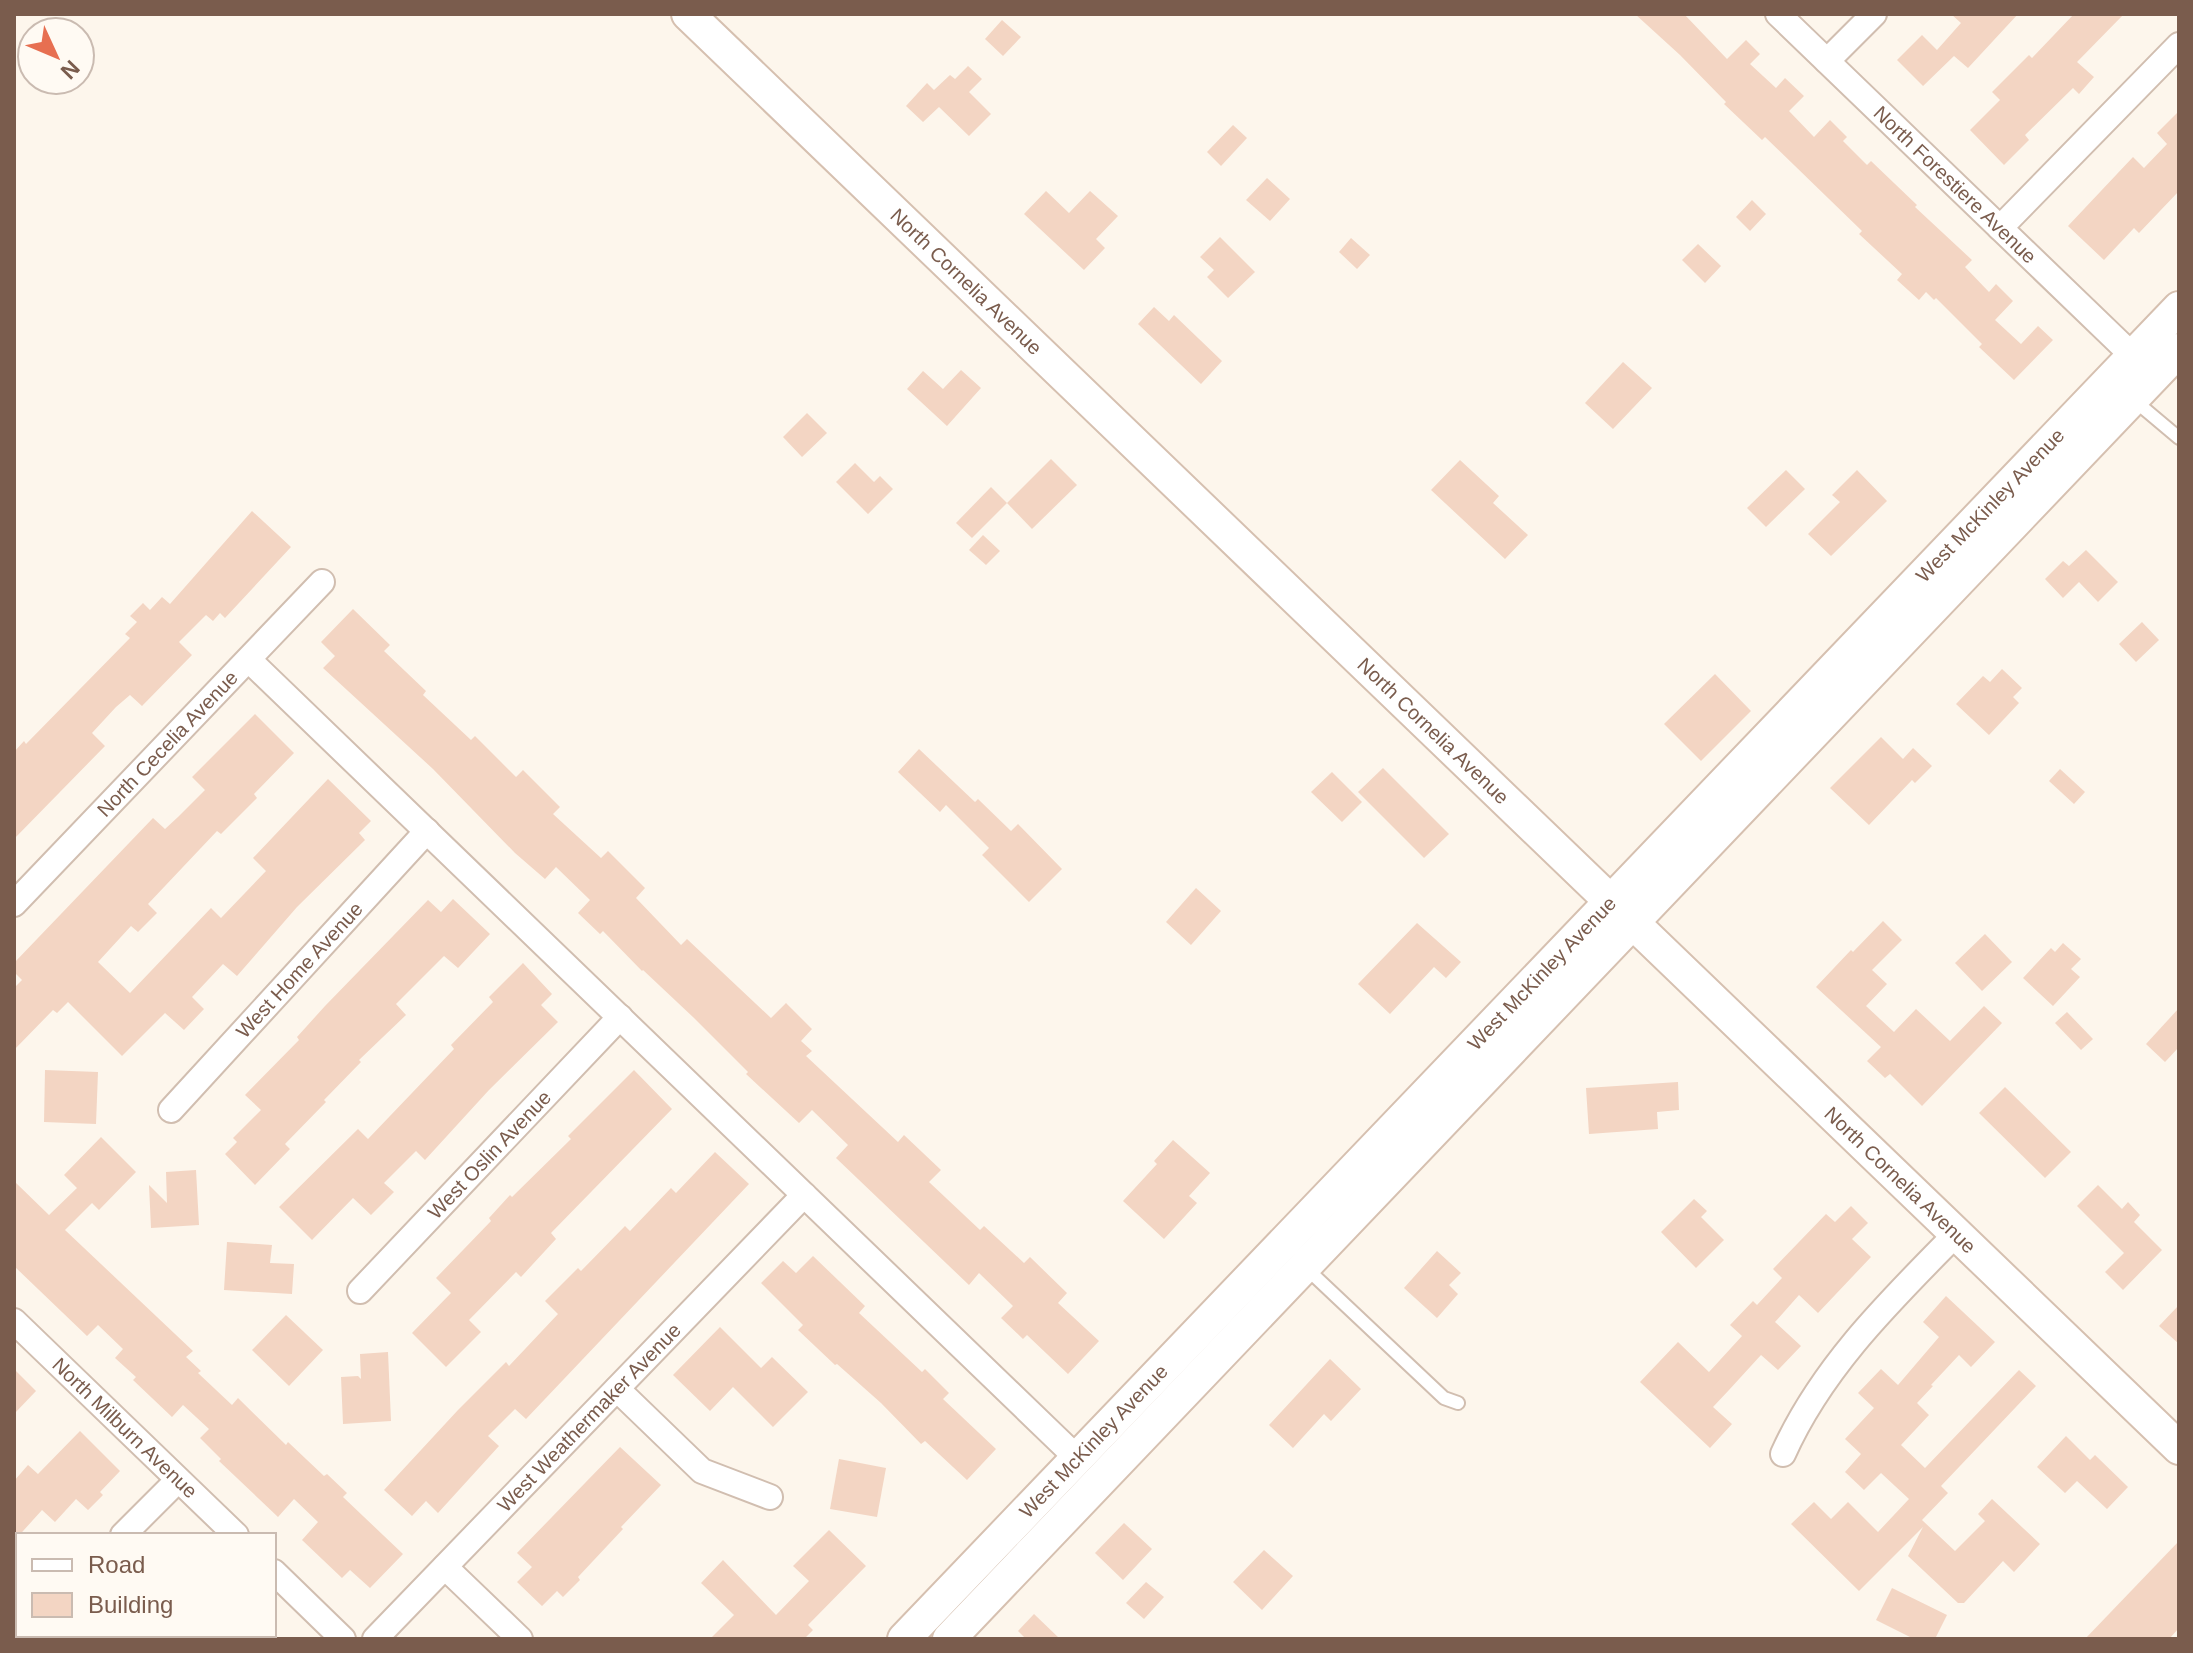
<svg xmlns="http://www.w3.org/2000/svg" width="2193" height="1653" viewBox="0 0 2193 1653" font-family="Arial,sans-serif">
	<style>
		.building { fill: #f3d5c3 }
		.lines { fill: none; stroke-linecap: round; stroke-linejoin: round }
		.lane-casing { stroke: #d1beb0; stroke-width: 16 }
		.street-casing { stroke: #d1beb0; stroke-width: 28 }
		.secondary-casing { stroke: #d6c0b0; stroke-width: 36 }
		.lane { stroke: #fff; stroke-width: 12 }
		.street { stroke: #fff; stroke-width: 24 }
		.secondary { stroke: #fff; stroke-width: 32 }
		.labels { text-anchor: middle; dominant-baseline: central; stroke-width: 6; stroke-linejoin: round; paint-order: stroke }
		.street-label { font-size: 20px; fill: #7a5c4d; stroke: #fffaf3 }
	</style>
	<rect width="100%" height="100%" fill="#fdf6ec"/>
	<g class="building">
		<polygon points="1635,14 1684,14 1727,59 1746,40 1760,54 1750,64 1776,88 1785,78 1804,96 1789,111 1814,137 1830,120 1847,137 1843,141 1867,165 1871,161 1917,205 1915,207 1972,260 1965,267 1989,292 1996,284 2013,301 1995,320 2021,344 2038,326 2053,340 2014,380 1979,347 1982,344 1936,298 1934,300 1926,292 1919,300 1897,280 1902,274 1859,234 1862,231 1765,137 1762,140 1724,104 1726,102 1680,55"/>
		<polygon points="1951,14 2018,14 1968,68 1954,56 1923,86 1897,60 1922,35 1937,50 1961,23"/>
		<polygon points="2074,14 2124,14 2077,62 2094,77 2079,94 2073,88 2025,135 2029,140 2004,165 1970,130 2000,100 1992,92 2029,55 2032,58"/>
		<polygon points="1002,20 1021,37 1003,56 985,39"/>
		<polygon points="968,66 982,79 969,92 991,114 969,136 939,107 923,122 906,106 927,83 934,90 950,75 955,79"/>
		<polygon points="2179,111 2179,191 2139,233 2134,228 2104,260 2068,226 2133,157 2144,168 2167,144 2157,133"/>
		<polygon points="1233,125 1247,138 1221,166 1207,152"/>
		<polygon points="1267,178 1290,199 1270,221 1246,200"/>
		<polygon points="1046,191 1069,213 1090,191 1118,216 1096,239 1105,248 1084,270 1024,214"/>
		<polygon points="1752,200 1766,214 1750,231 1736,217"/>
		<polygon points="1220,237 1255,272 1228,298 1207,277 1214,270 1200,257"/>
		<polygon points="1351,238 1370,255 1357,269 1339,252"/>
		<polygon points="1698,244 1721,266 1705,283 1682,260"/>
		<polygon points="1154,307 1169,321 1174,315 1222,361 1201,384 1138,324"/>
		<polygon points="1623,362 1652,388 1613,429 1585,403"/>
		<polygon points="961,370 981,388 947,426 907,389 923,371 943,389"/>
		<polygon points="807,413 827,433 802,457 783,437"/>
		<polygon points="1051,459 1077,485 1032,529 1007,503"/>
		<polygon points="1460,460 1499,496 1493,503 1528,535 1505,559 1431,490"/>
		<polygon points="855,463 874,482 880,476 893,489 868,514 836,482"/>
		<polygon points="1786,470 1805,489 1766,527 1747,508"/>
		<polygon points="1857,470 1887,501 1831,556 1808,534 1840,502 1832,495"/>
		<polygon points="991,487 1007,503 972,538 956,523"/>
		<polygon points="252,511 291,547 225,618 220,613 213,621 206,615 179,642 192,655 142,706 130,695 116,707 92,733 105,746 14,839 14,752 24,741 26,744 130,638 125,634 137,622 130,616 143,603 150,610 162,597 170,604"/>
		<polygon points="983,535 1000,551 986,565 969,550"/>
		<polygon points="2086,550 2118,582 2098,602 2079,582 2063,598 2045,579 2063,561 2069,566"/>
		<polygon points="353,609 390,645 384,651 426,691 423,695 471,740 475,736 516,777 523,770 560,807 553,814 601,858 608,851 645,888 636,898 681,945 687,939 771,1018 786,1003 812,1029 801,1041 812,1051 806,1056 898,1142 904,1135 941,1170 929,1182 980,1230 984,1226 1024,1263 1030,1257 1067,1293 1058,1303 1099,1341 1068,1374 1027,1335 1023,1339 1001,1318 1013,1306 979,1273 969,1285 836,1158 848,1145 812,1110 799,1123 746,1074 748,1072 694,1018 643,970 642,971 603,931 600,934 578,913 590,900 556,867 545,879 515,853 433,769 323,668 335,656 321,642"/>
		<polygon points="2142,622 2159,640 2136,662 2119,644"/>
		<polygon points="2002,669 2022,688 2013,697 2019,703 1989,735 1956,704 1983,676 1990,682"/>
		<polygon points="1715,674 1751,711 1701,761 1664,724"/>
		<polygon points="255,714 294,753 254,794 257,798 221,834 217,831 148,904 157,913 138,932 131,926 98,962 130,993 211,908 221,918 266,871 253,858 328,779 371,821 359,833 365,840 297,907 237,976 223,964 192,997 204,1009 184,1030 165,1013 122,1056 68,1002 57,1013 53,1010 14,1050 14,988 22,980 14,972 14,963 153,818 165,829 178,817 205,790 192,777"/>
		<polygon points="1881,737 1903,759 1913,748 1932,766 1915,783 1912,780 1869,825 1830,788"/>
		<polygon points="919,749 975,802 978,799 1011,831 1018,824 1062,869 1029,902 982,855 989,848 946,805 940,812 898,772"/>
		<polygon points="1383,768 1449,834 1424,858 1358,792"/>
		<polygon points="2060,769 2085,792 2074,804 2049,781"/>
		<polygon points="1332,772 1362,802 1342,822 1311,792"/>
		<polygon points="1196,888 1221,911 1191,945 1166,922"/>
		<polygon points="453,899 490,934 458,968 444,956 396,1004 406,1015 359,1060 361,1062 324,1100 326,1102 285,1144 290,1149 255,1185 225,1154 237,1142 233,1138 261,1110 245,1095 299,1040 297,1037 325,1006 428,900 441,912"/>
		<polygon points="1883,921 1902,940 1872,970 1887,984 1866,1006 1894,1032 1916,1009 1950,1041 1984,1006 2002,1023 1922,1106 1890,1074 1885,1078 1867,1061 1881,1047 1816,987 1851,950 1853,952"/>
		<polygon points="1417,923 1461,962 1446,978 1434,967 1390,1014 1358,984"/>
		<polygon points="1985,934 2012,962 1982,991 1955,963"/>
		<polygon points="2063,943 2081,959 2071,969 2080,977 2053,1006 2023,978 2051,948 2055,952"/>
		<polygon points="523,963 552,994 541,1005 558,1022 489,1090 425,1160 416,1151 384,1183 394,1192 371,1215 353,1198 312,1240 279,1207 358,1129 368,1139 454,1049 451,1045 493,1002 489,997"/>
		<polygon points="2179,1008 2179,1047 2165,1062 2146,1044"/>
		<polygon points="2067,1012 2093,1039 2081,1050 2055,1023"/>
		<polygon points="45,1070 98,1072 96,1124 44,1122"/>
		<polygon points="634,1070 672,1109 551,1233 556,1239 521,1277 516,1272 469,1320 481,1332 446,1367 412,1333 451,1293 436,1278 491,1221 489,1218 510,1195 512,1197 571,1139 568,1136"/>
		<polygon points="1678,1082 1679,1110 1657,1112 1658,1129 1589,1134 1586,1088"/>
		<polygon points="2005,1087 2071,1152 2045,1178 1979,1113"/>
		<polygon points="101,1137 136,1172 99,1210 92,1203 65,1230 193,1351 186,1357 201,1371 198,1373 232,1405 238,1398 286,1445 288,1442 324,1476 327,1474 347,1493 343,1497 403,1554 370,1588 350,1570 342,1578 302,1540 318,1522 294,1499 278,1517 219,1461 221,1459 200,1438 209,1429 183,1405 172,1417 133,1380 136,1377 115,1358 123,1349 98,1325 87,1336 14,1266 14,1181 49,1215 77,1188 64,1175"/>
		<polygon points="1173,1140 1210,1173 1189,1196 1197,1203 1164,1239 1123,1201 1157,1164 1154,1161"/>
		<polygon points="715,1152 749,1184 526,1419 515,1409 488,1436 499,1446 438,1513 426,1501 412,1516 384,1490 458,1410 506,1362 509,1366 558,1314 545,1301 578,1268 581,1271 625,1226 630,1231 671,1188 676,1193"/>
		<polygon points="196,1170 199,1225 151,1228 149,1185 167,1203 166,1172"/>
		<polygon points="2098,1185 2122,1209 2128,1202 2140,1215 2134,1222 2162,1250 2123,1290 2105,1272 2124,1253 2077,1206"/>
		<polygon points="1694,1199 1707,1211 1701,1217 1724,1240 1696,1268 1661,1232"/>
		<polygon points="1851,1206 1868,1223 1852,1239 1871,1257 1818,1313 1799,1295 1775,1322 1801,1346 1778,1370 1761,1355 1729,1390 1713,1407 1732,1424 1710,1448 1640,1382 1678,1342 1709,1372 1742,1336 1730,1325 1753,1301 1757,1305 1782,1278 1773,1269 1826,1214 1835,1222"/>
		<polygon points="227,1242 272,1245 270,1263 294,1264 292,1294 224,1290"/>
		<polygon points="1437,1251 1461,1273 1449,1285 1458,1294 1437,1318 1404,1288"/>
		<polygon points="813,1256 865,1306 859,1313 922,1372 925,1369 949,1393 943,1399 996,1449 967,1480 925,1441 921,1444 881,1403 837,1364 835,1365 798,1330 803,1325 761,1283 783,1261 796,1273"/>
		<polygon points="1946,1296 1995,1342 1971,1367 1959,1355 1931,1385 1933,1386 1917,1403 1929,1415 1901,1445 1925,1468 2019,1370 2036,1386 1941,1486 1948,1493 1922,1520 1955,1551 1985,1521 1978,1514 1992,1499 2040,1544 2014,1572 2003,1561 1964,1603 1958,1603 1908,1556 1923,1527 1859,1591 1791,1524 1814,1502 1831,1519 1848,1502 1878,1532 1909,1499 1881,1473 1864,1490 1845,1472 1861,1454 1845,1439 1874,1408 1858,1393 1881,1369 1898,1385 1939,1337 1923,1322"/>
		<polygon points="2179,1305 2179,1344 2159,1326"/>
		<polygon points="286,1315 323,1350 289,1386 252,1350"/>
		<polygon points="720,1327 761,1368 772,1357 808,1392 773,1427 733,1387 710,1411 673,1375"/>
		<polygon points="388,1352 391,1421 343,1424 341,1377 358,1376 361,1379 360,1354"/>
		<polygon points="1330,1359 1361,1389 1331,1421 1324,1414 1293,1448 1269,1425"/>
		<polygon points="14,1369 36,1391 14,1414"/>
		<polygon points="80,1431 120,1471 100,1492 103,1495 88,1510 76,1499 55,1522 42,1510 14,1541 14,1481 28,1465 38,1474"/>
		<polygon points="2066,1436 2090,1460 2095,1455 2128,1487 2107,1509 2077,1481 2065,1493 2037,1467"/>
		<polygon points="620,1447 661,1485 621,1527 623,1529 578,1577 580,1580 563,1597 557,1591 542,1606 517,1582 532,1567 517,1553"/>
		<polygon points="839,1459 886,1468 877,1517 830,1509"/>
		<polygon points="1124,1523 1152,1549 1123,1580 1095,1553"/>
		<polygon points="829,1530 866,1566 808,1625 813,1630 804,1639 710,1639 734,1615 701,1583 723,1560 776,1615 809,1581 793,1566"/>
		<polygon points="2179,1541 2179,1628 2169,1639 2085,1639"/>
		<polygon points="1264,1550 1293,1576 1262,1610 1233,1582"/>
		<polygon points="1146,1582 1164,1597 1144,1619 1126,1603"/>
		<polygon points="1892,1588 1947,1615 1935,1639 1914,1639 1876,1620"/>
		<polygon points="1034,1614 1060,1639 1026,1639 1018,1631"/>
	</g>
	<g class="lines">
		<g class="lane-casing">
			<g id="lane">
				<polyline points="2135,401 2179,438"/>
				<polyline points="1306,1268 1444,1398 1458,1403"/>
			</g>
		</g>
		<g class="street-casing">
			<g id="street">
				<path id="s1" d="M1778,14L2133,356"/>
				<polyline points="1827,61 1874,14"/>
				<polyline points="2000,228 2179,45"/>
				<polyline points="249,660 1077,1458"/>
				<path id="s2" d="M14,904L322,582"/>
				<path id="s3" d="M171,1110L427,831"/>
				<path id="s4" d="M360,1291L620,1017"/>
				<path id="s5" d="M14,1321L236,1535"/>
				<polyline points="617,1389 702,1471 770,1497"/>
				<path d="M1783,1454C1822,1367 1890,1301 1956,1234"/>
				<polyline points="123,1535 178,1480"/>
				<polyline points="445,1567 520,1639"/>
				<polyline points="274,1572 343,1639"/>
				<path id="s6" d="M375,1639L804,1195"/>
			</g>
		</g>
		<g class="secondary-casing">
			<g id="secondary">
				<path id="s7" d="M688,14L2179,1448"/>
				<path id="s8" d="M904,1639L2179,308"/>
				<polyline points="949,1639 2179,350"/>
			</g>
		</g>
		<use href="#lane" class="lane"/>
		<use href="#street" class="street"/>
		<use href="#secondary" class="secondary"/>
	</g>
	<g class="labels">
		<g class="street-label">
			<text stroke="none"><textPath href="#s1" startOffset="246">North Forestiere Avenue</textPath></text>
			<text stroke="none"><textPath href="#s7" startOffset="386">North Cornelia Avenue</textPath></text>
			<text stroke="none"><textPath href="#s8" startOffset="1570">West McKinley Avenue</textPath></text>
			<text stroke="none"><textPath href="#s7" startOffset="1034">North Cornelia Avenue</textPath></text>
			<text stroke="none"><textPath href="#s2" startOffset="222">North Cecelia Avenue</textPath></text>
			<text stroke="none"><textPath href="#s3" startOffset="190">West Home Avenue</textPath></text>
			<text stroke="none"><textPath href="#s8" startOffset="922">West McKinley Avenue</textPath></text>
			<text stroke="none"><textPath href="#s4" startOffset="188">West Oslin Avenue</textPath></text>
			<text stroke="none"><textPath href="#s7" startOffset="1682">North Cornelia Avenue</textPath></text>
			<text stroke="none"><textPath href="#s6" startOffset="308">West Weathermaker Avenue</textPath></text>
			<text stroke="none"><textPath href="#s5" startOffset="154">North Milburn Avenue</textPath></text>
			<text stroke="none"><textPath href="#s8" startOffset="274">West McKinley Avenue</textPath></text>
		</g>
	</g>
	<rect width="2193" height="1653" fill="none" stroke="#7a5c4d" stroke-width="32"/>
	<rect x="16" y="1533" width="260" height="104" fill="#fffaf3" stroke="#cabbb1" stroke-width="2"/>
	<rect x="32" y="1559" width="40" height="12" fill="#ffffff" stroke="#cabbb1" stroke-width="2"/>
	<text x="88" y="1573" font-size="24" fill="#7a5c4d">Road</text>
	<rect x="32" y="1593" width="40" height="24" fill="#f3d5c3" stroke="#cabbb1" stroke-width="2"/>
	<text x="88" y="1613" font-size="24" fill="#7a5c4d">Building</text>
	<g transform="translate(56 56) rotate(134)"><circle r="38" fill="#fffaf3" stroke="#cabbb1" stroke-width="2"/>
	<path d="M0-6L14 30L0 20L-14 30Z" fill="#e76f51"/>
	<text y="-12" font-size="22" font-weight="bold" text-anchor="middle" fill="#7a5c4d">N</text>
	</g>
</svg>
